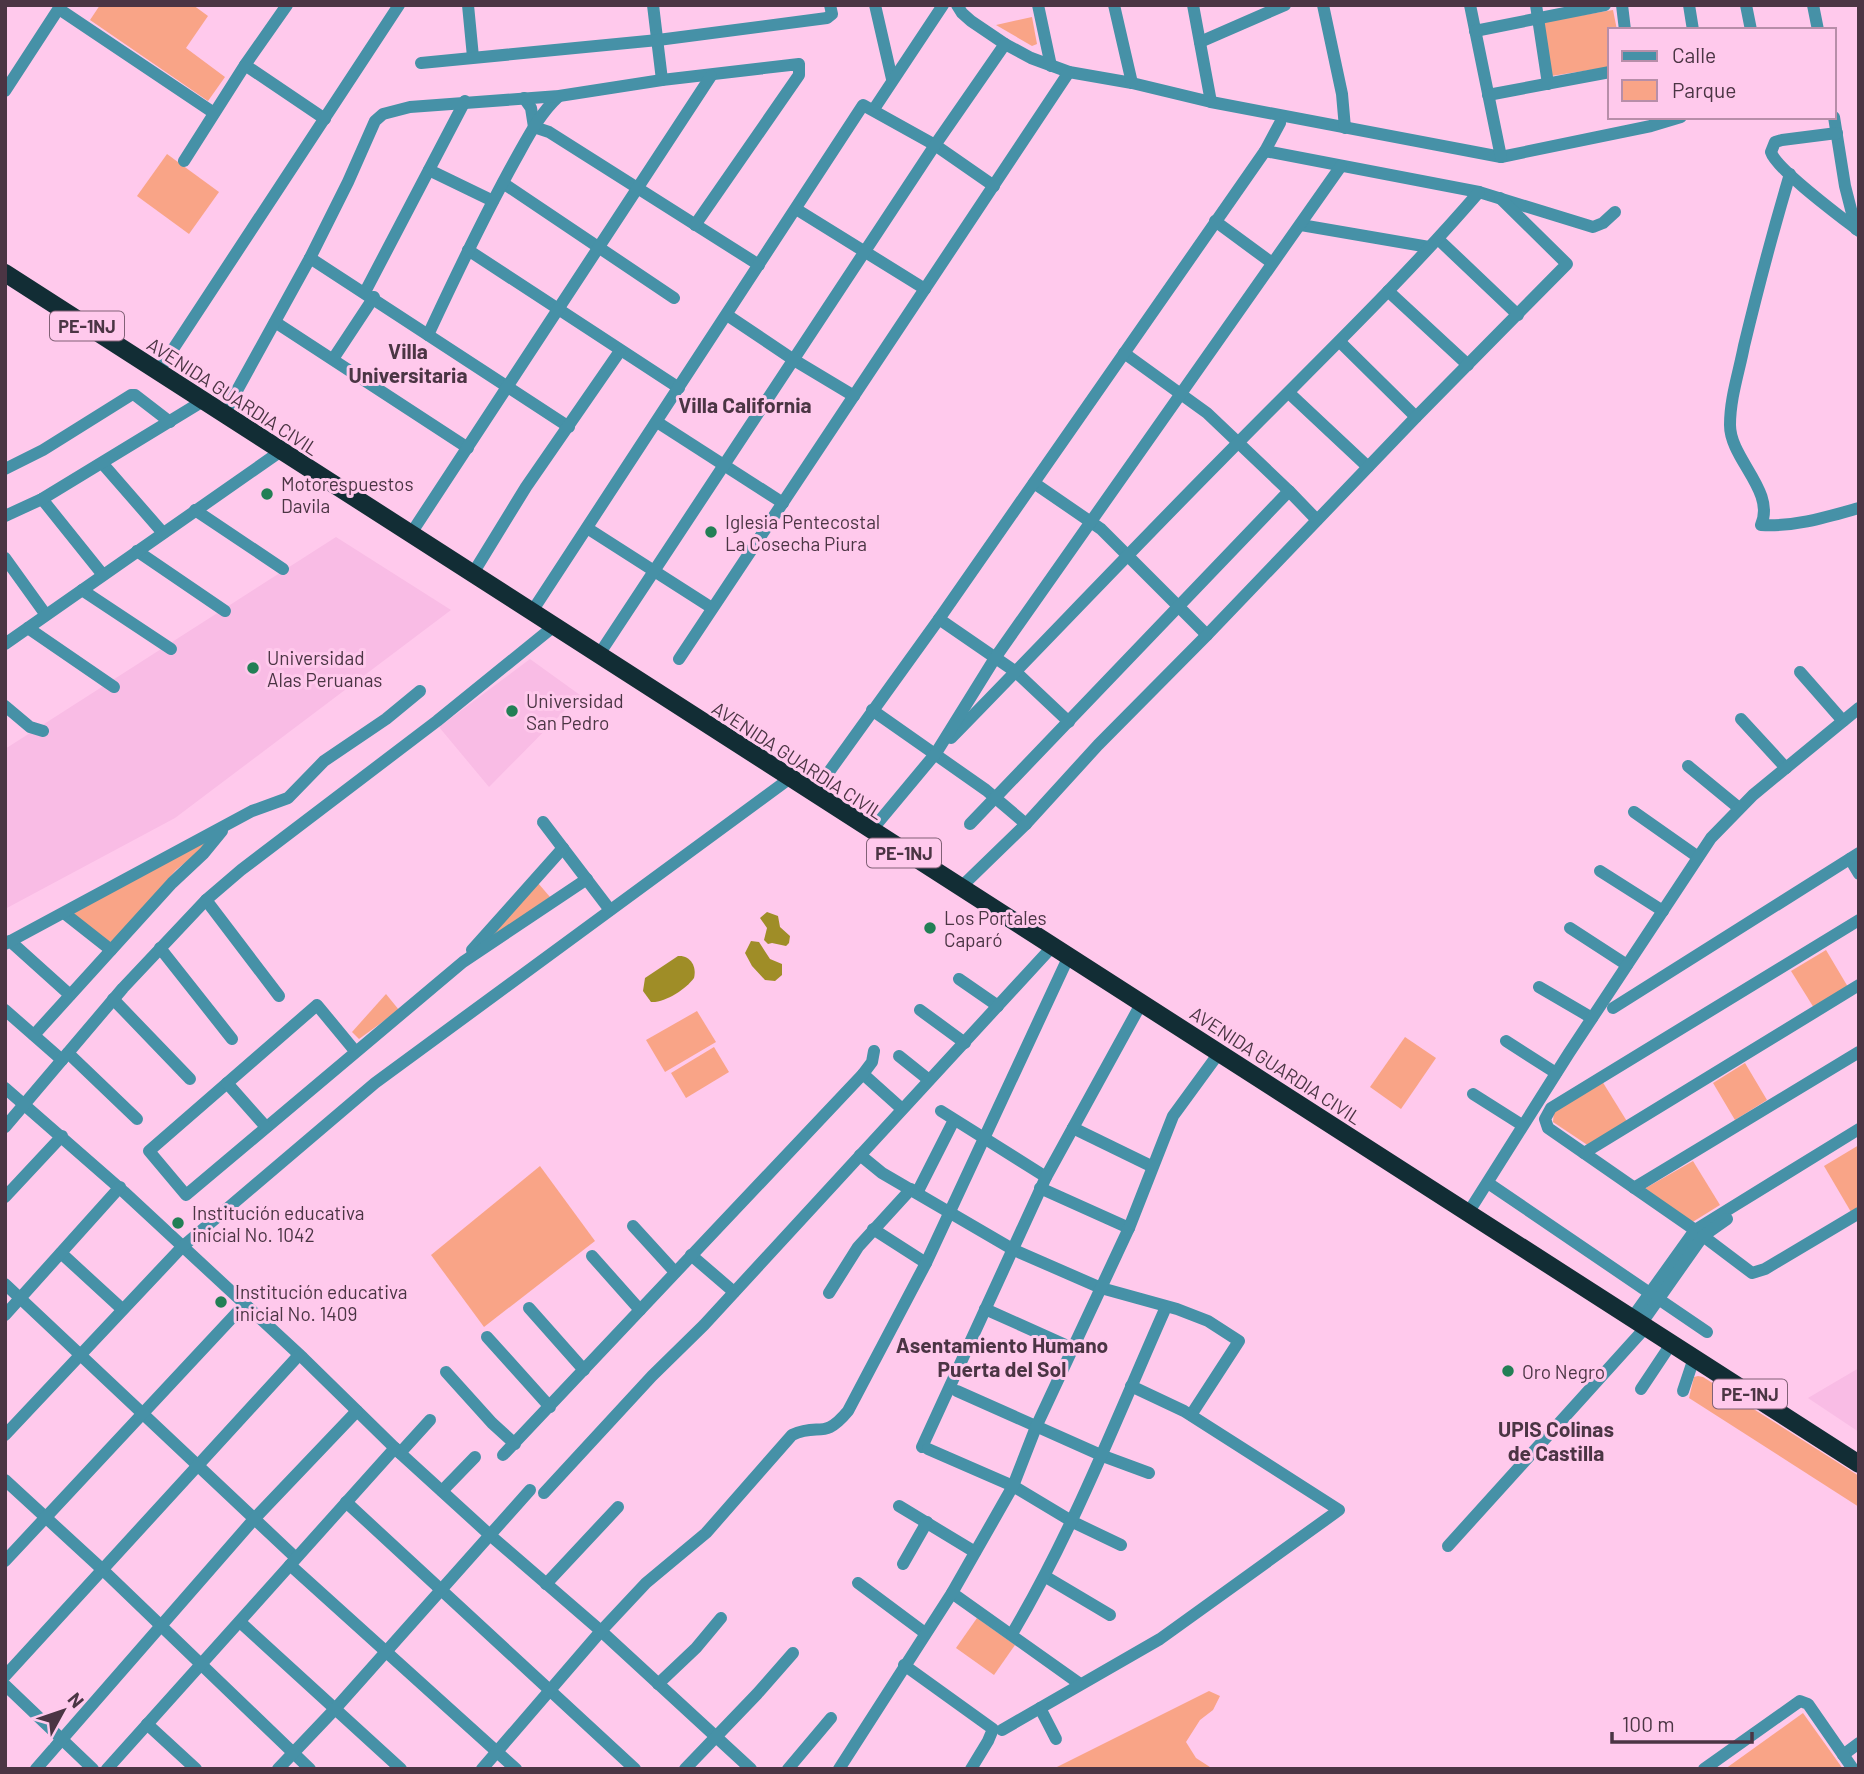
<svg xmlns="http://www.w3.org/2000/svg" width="1864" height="1774" viewBox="0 0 1864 1774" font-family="Barlow,sans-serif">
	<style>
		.built { fill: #f9bce5 }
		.green { fill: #f9a487 }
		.water { fill: #9f8d27 }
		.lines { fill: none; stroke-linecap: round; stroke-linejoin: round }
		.minor { stroke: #4691a7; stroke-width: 12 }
		.highway { stroke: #122d35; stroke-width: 18 }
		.poi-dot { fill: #227f55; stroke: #ffc9ec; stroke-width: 2.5 }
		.labels { text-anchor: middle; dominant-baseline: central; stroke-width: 6; stroke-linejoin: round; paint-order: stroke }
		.shield { fill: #ffc9ec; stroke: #816176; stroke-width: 2 }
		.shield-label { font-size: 18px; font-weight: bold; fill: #4b3544 }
		.street-label { font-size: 19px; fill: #4b3544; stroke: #ffc9ec }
		.poi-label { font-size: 19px; fill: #4b3544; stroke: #ffc9ec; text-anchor: start }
		.neighbourhood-label { font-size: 21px; font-weight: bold; fill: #4b3544; stroke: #ffc9ec }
	</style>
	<rect width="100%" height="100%" fill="#ffc9ec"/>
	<g class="built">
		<polygon points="336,537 451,610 175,818 5,909 5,749"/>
		<polygon points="530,659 580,695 489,787 439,727"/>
		<polygon points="1859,1368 1859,1432 1808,1398"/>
	</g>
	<g class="green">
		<polygon points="100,5 193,5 208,16 186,48 225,77 208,101 90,20"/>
		<polygon points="1613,10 1617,30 1610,30 1610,67 1551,76 1542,22"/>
		<polygon points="1032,17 1037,44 1032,46 996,25"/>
		<polygon points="167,154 219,192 189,234 137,196"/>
		<polygon points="205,842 207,845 176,870 110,945 71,914"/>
		<polygon points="538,883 550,897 481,945"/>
		<polygon points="1826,950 1848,987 1814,1008 1791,971"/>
		<polygon points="386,994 399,1010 359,1039 352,1032"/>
		<polygon points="697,1011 716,1042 665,1072 646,1040"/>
		<polygon points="1405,1037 1436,1058 1401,1109 1370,1087"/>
		<polygon points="714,1047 729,1072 686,1098 671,1073"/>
		<polygon points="1745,1063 1767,1100 1735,1120 1713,1083"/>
		<polygon points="1602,1081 1628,1123 1589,1146 1553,1122 1554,1111"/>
		<polygon points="1859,1145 1859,1207 1851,1212 1824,1166"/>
		<polygon points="1693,1161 1720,1205 1691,1223 1644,1189"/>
		<polygon points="540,1166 595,1241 484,1327 431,1255"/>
		<polygon points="1698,1376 1703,1377 1859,1476 1859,1507 1689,1398 1694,1377"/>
		<polygon points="977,1618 1015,1645 994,1675 956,1648"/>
		<polygon points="1209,1691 1220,1696 1213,1710 1200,1720 1186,1742 1196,1758 1213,1769 1053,1769"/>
		<polygon points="1803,1713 1843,1769 1725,1769"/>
	</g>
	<g class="water">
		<polygon points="767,912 778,916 780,927 790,936 789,943 786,946 772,943 768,944 764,940 767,928 760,918"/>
		<polygon points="751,941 759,942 770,959 782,964 782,975 775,981 765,980 752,966 745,953"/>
		<path d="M678,956C690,955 697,966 694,978C686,989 665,1003 651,1002L643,991L645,978Z"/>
	</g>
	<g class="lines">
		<g class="minor">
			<polyline points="468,5 473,57"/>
			<polyline points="653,5 662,80"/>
			<polyline points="875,5 892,79"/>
			<polyline points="957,5 962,13 971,21 1005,44 1031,58 1069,72 1132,83 1211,102 1501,157 1651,126 1681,117"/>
			<polyline points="1038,5 1051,66"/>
			<polyline points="1114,5 1132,83"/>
			<polyline points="1193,5 1211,102"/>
			<polyline points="1323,5 1342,94 1345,128"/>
			<polyline points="1470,5 1501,157"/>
			<polyline points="1536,5 1548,84"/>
			<polyline points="1622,5 1625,30"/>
			<polyline points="1689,5 1693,30"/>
			<polyline points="1746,5 1751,30"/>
			<polyline points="1813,5 1818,30"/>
			<polyline points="59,9 214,113"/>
			<polyline points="1475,31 1605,5"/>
			<polyline points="1200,42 1285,5"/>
			<polyline points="421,63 658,40 827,18 832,14 830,5"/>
			<polyline points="245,65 325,119"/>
			<polyline points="5,91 61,5"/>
			<polyline points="1488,95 1610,72"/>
			<polyline points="524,98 531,108 534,127 549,132 759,265"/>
			<polyline points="874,109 943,5"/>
			<polyline points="1834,117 1845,186 1856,229"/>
			<path d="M1837,133L1782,140L1775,142L1771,152C1776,169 1841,217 1859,231"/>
			<polyline points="1265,151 1479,192 1593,227 1603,223 1615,212"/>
			<polyline points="184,161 245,65 287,5"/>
			<polyline points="429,170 493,201"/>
			<path d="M1790,174C1773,231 1758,288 1744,346C1739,372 1730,398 1730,425C1730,459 1776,491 1761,525C1795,527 1827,517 1859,508"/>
			<polyline points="503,183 674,298"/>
			<polyline points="796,209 925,289"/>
			<polyline points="1215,221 1272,263"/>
			<polyline points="1301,225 1429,247"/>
			<polyline points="1438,239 1518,315"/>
			<polyline points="468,250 679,388"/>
			<polyline points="310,258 569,427"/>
			<polyline points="1388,291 1468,365"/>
			<polyline points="365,292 465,101"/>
			<polyline points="727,315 794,360 854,396"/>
			<polyline points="275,322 468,448"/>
			<path d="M428,335C455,277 483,218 514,162C527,139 539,114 559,96"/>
			<polyline points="1340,342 1416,417"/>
			<polyline points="1124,353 1207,413 1289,491 1317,520"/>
			<polyline points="333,359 374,297"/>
			<polyline points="158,372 399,5"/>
			<polyline points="1289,393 1368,467"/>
			<polyline points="224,414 310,258 348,182 375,121 383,114 410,107 559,96 662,80 799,64 799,75 695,225"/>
			<polyline points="657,422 783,503"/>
			<polyline points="102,463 163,533"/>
			<polyline points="5,469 43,450 131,395 135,395 170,422"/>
			<polyline points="1034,483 1101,529 1207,635"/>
			<polyline points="42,499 103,575"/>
			<polyline points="195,510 283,569"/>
			<polyline points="5,516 42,499 203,401"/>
			<polyline points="587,528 712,608"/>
			<polyline points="410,535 711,76"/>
			<polyline points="137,551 225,611"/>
			<polyline points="5,558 46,615"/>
			<polyline points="472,575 526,487 620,351"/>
			<polyline points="82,590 171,649"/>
			<polyline points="531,613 863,105 935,145 994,186"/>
			<polyline points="939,619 1016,672 1069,722"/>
			<polyline points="28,628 114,687"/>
			<polyline points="5,644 281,451"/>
			<polyline points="598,656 935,145 1005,44"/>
			<polyline points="679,659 1069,72"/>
			<polyline points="1800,672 1843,721"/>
			<polyline points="5,706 30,727 43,731"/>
			<polyline points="872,710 986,790 1026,824"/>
			<polyline points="1741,719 1786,768"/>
			<path d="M951,738C1041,646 1130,552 1221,460C1308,371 1398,286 1479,192"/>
			<polyline points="1688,766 1739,808"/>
			<polyline points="813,794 939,619 1265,151 1280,123"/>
			<polyline points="1634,812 1698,857"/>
			<polyline points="543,822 610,910"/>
			<polyline points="970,824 1289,491"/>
			<polyline points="871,831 936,753 995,658 1341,166"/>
			<polyline points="1850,859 1859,874"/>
			<polyline points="1600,871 1663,911"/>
			<polyline points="960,888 1026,824 1098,745 1207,635 1416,417 1567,264 1500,198"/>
			<polyline points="206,900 279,996"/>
			<polyline points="64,913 111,950"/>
			<polyline points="1859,920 1551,1108 1545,1119 1548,1128 1695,1230 1752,1273 1765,1269 1859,1213"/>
			<polyline points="1570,928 1627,965"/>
			<polyline points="10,941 70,995"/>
			<polyline points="5,944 252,811 288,798 324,761 386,719 420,691"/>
			<polyline points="160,948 232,1039"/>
			<polyline points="472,950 563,848"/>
			<polyline points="959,979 998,1006"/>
			<polyline points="1539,987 1592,1018"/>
			<polyline points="113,999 190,1079"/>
			<polyline points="1613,1008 1859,853"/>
			<polyline points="5,1010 62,1060"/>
			<polyline points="920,1010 965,1043"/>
			<polyline points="34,1035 172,883 204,853 222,831"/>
			<polyline points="1506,1041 1556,1073"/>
			<polyline points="355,1051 317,1005 149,1151 186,1195 463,962 587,879"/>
			<polyline points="874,1051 872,1062 863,1074 902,1109"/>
			<polyline points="68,1053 137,1119"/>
			<polyline points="899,1056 929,1080"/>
			<polyline points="227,1083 266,1127"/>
			<polyline points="5,1088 124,1192 303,1358 400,1453 491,1536 601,1631 751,1769"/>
			<polyline points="1473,1094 1522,1125"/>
			<polyline points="941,1111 1046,1177"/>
			<polyline points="5,1127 123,988 206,900 241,870 437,721 553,627"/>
			<polyline points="1073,1128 1151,1166"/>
			<polyline points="1584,1153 1859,985"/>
			<polyline points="860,1155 882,1173 1014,1250 1101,1288 1177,1309 1208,1321 1239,1341 1191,1415"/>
			<polyline points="1488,1183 1707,1332"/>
			<polyline points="1040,1188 1129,1228"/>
			<polyline points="1634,1188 1859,1052"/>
			<polyline points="917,1193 954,1120"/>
			<polyline points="5,1197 62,1136"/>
			<polyline points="1468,1213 1569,1053 1711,838 1753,795 1859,708"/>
			<polyline points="633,1226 675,1272"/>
			<polyline points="873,1229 926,1263"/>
			<polyline points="61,1253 122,1309"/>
			<polyline points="691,1255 734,1292"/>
			<polyline points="592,1256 640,1310"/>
			<polyline points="5,1284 296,1558"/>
			<polyline points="829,1293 858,1247 911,1189"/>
			<polyline points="529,1308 584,1370"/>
			<polyline points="985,1309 1072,1348"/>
			<polyline points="5,1315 120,1187"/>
			<polyline points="1632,1318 1695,1230 1859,1129"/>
			<polyline points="1641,1324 1703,1236 1727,1219"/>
			<polyline points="487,1337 550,1407"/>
			<polyline points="446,1372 492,1423 515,1444"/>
			<polyline points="1641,1389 1671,1344"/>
			<polyline points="957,1391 1103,1456 1149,1473"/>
			<polyline points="1683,1391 1694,1358"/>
			<polyline points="5,1435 182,1247 375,1083 789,779"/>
			<polyline points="922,1447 1046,1177 1141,1004"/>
			<polyline points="928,1449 1013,1486 1073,1522 1121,1545"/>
			<polyline points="400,1453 430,1420"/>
			<polyline points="503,1455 863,1074"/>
			<polyline points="5,1480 104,1571 310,1769"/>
			<polyline points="442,1491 475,1457"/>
			<polyline points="544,1493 652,1376 704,1325 1052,947"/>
			<polyline points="346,1502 635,1769"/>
			<polyline points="899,1506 975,1552"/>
			<polyline points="1448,1546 1646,1327"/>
			<polyline points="5,1561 244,1305"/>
			<polyline points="903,1564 927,1522"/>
			<polyline points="290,1565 516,1769"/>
			<polyline points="1046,1577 1110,1615"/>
			<polyline points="858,1583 925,1633"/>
			<polyline points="546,1584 618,1507"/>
			<polyline points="952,1593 1080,1684"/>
			<polyline points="240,1622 401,1769"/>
			<path d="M1012,1634C1074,1529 1117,1417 1166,1307"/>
			<polyline points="904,1665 993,1729 988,1741 971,1769"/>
			<polyline points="5,1676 299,1355"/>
			<polyline points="658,1684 696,1648 721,1618"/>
			<polyline points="5,1685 93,1769"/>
			<polyline points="1040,1708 1056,1739"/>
			<polyline points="147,1724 196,1769"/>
			<polyline points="1002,1730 1160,1639 1339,1510 1184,1411 1131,1386"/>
			<polyline points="1843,1755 1859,1743"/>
			<polyline points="36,1769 255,1518 357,1411"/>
			<polyline points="107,1769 395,1448"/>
			<polyline points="278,1769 335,1709 530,1490"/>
			<path d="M482,1769L601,1631L646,1583L706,1533L792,1435C820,1422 823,1441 848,1411L926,1263L1068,958"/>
			<polyline points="685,1769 757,1694 793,1653"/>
			<polyline points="788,1769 831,1718"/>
			<polyline points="839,1769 952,1593 1013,1486 1036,1427 1129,1228 1173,1116 1219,1053"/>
			<polyline points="1704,1769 1800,1701 1808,1704 1853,1769"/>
		</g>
		<polyline class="highway" points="5,273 1859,1464"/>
	</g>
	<g class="poi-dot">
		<circle cx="267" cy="494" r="7"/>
		<circle cx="711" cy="532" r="7"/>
		<circle cx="253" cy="668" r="7"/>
		<circle cx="512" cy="711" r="7"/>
		<circle cx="930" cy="928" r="7"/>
		<circle cx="178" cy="1223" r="7"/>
		<circle cx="221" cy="1302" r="7"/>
		<circle cx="1508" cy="1371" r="7"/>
	</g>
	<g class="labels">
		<g class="shield">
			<rect x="50" y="311.5" width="74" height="29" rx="5"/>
			<rect x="867" y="838.5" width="74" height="29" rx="5"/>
			<rect x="1713" y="1379.5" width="74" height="29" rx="5"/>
		</g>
		<g class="shield-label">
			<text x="87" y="326">PE-1NJ</text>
			<text x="904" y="853">PE-1NJ</text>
			<text x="1750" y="1394">PE-1NJ</text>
		</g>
		<g class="street-label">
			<text transform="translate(233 396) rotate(33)">AVENIDA GUARDIA CIVIL</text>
			<text transform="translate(798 760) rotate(33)">AVENIDA GUARDIA CIVIL</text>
			<text transform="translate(1276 1065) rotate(33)">AVENIDA GUARDIA CIVIL</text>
		</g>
		<g class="poi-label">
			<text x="281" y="483">Motorespuestos<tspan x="281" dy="22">Davila</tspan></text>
			<text x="725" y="521">Iglesia Pentecostal<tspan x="725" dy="22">La Cosecha Piura</tspan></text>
			<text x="267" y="657">Universidad<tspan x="267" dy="22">Alas Peruanas</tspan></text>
			<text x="526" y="700">Universidad<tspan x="526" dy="22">San Pedro</tspan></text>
			<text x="944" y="917">Los Portales<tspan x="944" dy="22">Caparó</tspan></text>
			<text x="192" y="1212">Institución educativa<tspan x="192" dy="22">inicial No. 1042</tspan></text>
			<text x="235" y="1291">Institución educativa<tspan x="235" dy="22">inicial No. 1409</tspan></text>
			<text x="1522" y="1371">Oro Negro</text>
		</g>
		<g class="neighbourhood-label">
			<text x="408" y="350">Villa<tspan x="408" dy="24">Universitaria</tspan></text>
			<text x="745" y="404">Villa California</text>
			<text x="1002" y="1344">Asentamiento Humano<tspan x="1002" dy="24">Puerta del Sol</tspan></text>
			<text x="1556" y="1428">UPIS Colinas<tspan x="1556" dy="24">de Castilla</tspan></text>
		</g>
	</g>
	<rect width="1864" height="1774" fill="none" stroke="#4b3544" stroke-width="14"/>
	<rect x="1608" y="28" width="228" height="91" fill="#ffc9ec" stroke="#b78ea9" stroke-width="2"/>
	<rect x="1622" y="51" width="35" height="10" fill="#4691a7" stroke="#b78ea9" stroke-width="2"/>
	<text x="1672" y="63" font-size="21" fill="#4b3544">Calle</text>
	<rect x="1622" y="80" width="35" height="21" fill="#f9a487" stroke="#b78ea9" stroke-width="2"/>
	<text x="1672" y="98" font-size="21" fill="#4b3544">Parque</text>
	<g transform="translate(63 1711) rotate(50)" stroke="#ffc9ec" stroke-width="5" paint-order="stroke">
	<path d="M0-5L12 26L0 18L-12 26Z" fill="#4b3544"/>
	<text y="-10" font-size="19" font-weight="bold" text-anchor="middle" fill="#4b3544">N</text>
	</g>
	<path d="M1612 1732v10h140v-10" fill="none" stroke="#4b3544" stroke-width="3.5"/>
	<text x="1622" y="1732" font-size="21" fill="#4b3544" stroke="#ffc9ec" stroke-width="5" paint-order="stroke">100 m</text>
</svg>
